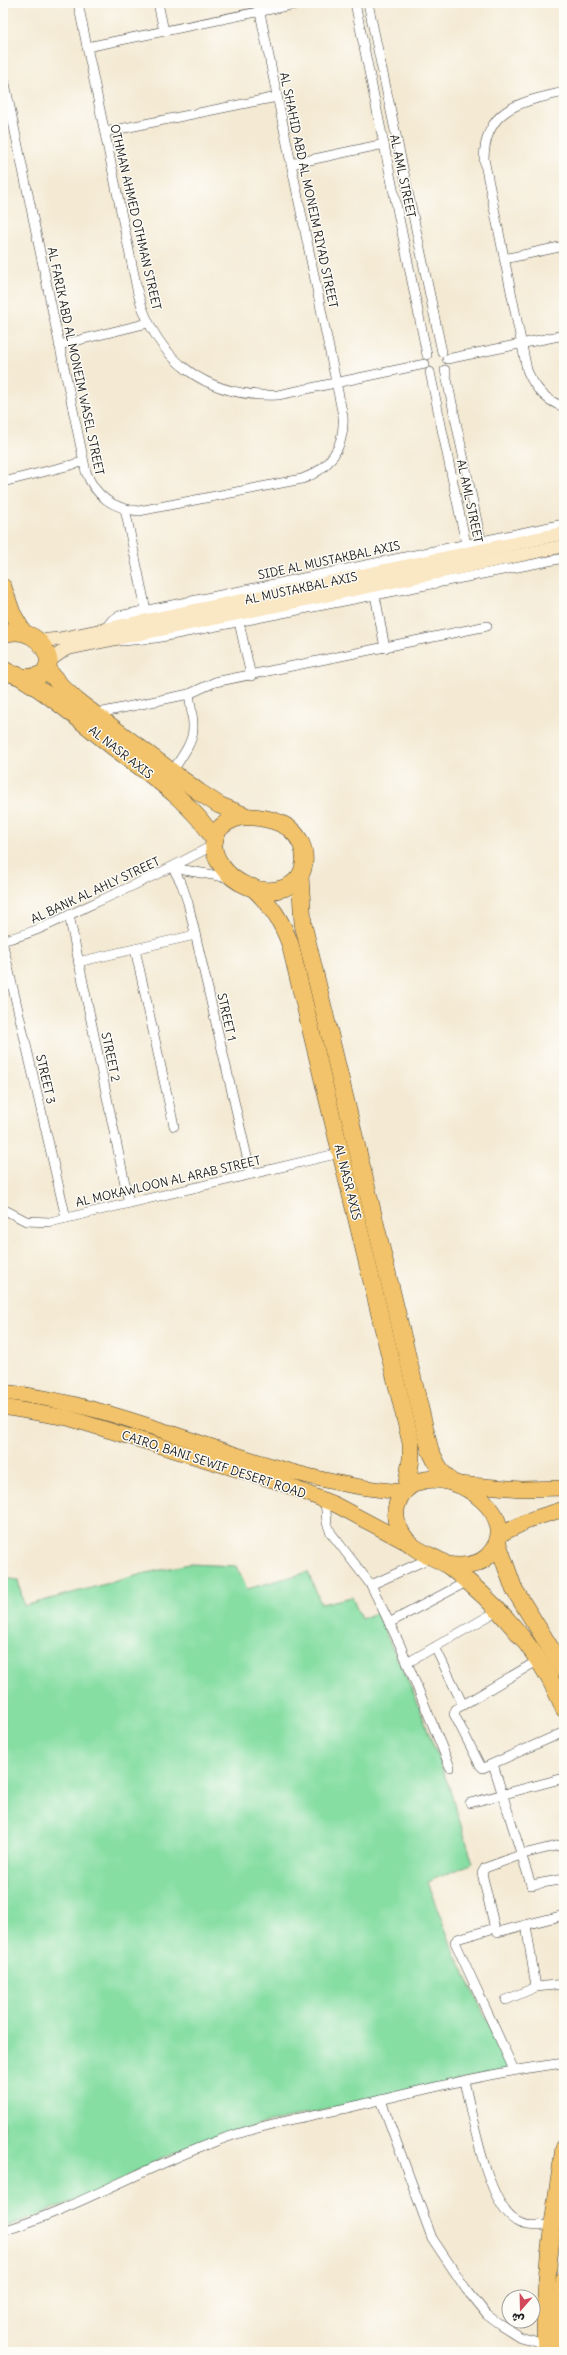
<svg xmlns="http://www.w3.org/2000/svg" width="567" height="2355" viewBox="0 0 567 2355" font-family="Delius,'Playpen Sans Arabic',sans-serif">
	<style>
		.green { fill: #86dea3; stroke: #517d60 }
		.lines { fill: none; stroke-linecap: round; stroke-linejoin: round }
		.street-casing { stroke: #3c3b38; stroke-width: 10 }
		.secondary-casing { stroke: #3c3b38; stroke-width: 14 }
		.primary-casing { stroke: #3c3b38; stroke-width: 16 }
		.highway-casing { stroke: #3c3b38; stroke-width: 18 }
		.street { stroke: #fff; stroke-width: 9 }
		.secondary { stroke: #fae7c3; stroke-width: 13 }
		.primary { stroke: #f2c36a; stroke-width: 15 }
		.highway { stroke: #f2c36a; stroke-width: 17 }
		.labels { text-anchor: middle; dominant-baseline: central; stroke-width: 3; stroke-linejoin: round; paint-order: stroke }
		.street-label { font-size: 12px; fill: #1c1c1c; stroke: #fdfcf7 }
	</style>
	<rect width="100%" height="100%" fill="#fdfcf7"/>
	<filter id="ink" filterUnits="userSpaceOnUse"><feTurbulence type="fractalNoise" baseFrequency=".025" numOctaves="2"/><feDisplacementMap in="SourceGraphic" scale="8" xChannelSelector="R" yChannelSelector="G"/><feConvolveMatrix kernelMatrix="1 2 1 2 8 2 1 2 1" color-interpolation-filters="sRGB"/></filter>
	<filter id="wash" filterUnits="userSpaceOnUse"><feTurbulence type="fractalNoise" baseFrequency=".012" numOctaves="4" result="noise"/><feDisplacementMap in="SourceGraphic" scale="16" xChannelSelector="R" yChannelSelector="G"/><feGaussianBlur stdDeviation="0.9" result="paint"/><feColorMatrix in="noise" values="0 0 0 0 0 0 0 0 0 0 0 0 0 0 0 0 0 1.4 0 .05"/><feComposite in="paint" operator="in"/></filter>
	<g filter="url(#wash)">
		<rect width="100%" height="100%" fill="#f4ead4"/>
		<polygon class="green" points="189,1564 236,1566 247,1589 308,1572 321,1604 352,1597 361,1619 376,1613 415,1696 449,1787 473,1863 427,1882 455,1954 506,2059 506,2070 306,2114 214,2137 159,2160 96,2193 3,2228 3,1578 18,1580 24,1606 146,1573"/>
	</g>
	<g filter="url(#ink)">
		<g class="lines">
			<g class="street-casing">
				<g id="street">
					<path d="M78,3L138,294C157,362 208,398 278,395L425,364"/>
					<polyline points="158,3 164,31"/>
					<polyline points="355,3 427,355"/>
					<polyline points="368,3 442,352"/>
					<polyline points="87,47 301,3"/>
					<path d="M3,74L86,472C95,496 114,509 139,511L302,479C330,469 345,446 343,416L258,3"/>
					<path d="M564,92C522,102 485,107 484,159L527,370C534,387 546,401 564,407"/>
					<polyline points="105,132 277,97"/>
					<polyline points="291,164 384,144"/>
					<polyline points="504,259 564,246"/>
					<polyline points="59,345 148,323"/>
					<polyline points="447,359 564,335"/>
					<polyline points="445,370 482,545"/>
					<polyline points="430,372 467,549"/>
					<polyline points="3,482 83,462"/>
					<polyline points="125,509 146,610"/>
					<polyline points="375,595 385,648"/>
					<polyline points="239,622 251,676"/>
					<polyline points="105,629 112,620 119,616 564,524"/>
					<polyline points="122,641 156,638 564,558"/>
					<polyline points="94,714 189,694 215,682 487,626"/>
					<path d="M172,772C196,735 196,738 189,694"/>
					<polyline points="173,868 182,885 188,903 251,1174"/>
					<polyline points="173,868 230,878"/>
					<polyline points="69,915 129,1203"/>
					<path d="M3,940C34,934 60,919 88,906C131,887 174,867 215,844"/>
					<polyline points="3,945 66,1218"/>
					<polyline points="135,949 174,1126"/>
					<polyline points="78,962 195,935"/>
					<polyline points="3,1209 26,1221 50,1222 340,1153"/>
					<polyline points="325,1500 327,1523 331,1533 371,1585 400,1645 450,1767"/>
					<polyline points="371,1585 430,1558"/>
					<polyline points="389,1623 468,1581"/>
					<polyline points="435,1647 463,1705"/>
					<polyline points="537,1661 456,1709 454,1714 480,1765 483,1768 564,1732"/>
					<polyline points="407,1663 499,1610"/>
					<polyline points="493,1764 531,1885 564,1879"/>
					<polyline points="470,1803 564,1778"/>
					<polyline points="564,1844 523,1854 485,1868 482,1873 495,1929 498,1932 564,1915"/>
					<polyline points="526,1925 536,1987"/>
					<polyline points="495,1928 457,1939 455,1942 514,2070"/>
					<polyline points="506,2000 536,1987 564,1984"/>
					<path d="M464,2081C472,2114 487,2204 516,2221C527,2228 541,2225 553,2225"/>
					<polyline points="381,2100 432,2238 466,2289 487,2315 501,2325 520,2337 546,2344"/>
					<path d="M3,2231C76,2208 142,2169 214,2142C258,2125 306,2117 351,2107C422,2090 492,2072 564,2063"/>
				</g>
			</g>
			<g class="secondary-casing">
				<g id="secondary">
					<polyline points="38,641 59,639 564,533"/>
					<polyline points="49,661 66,649 564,546"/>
				</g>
			</g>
			<g class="primary-casing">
				<g id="primary">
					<path d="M3,1392C141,1406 265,1483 404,1492"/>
					<polyline points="3,1407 68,1418 279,1482 336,1505 411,1545"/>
					<polyline points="458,1484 521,1489 564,1488"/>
					<polyline points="499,1535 532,1519 564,1509"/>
				</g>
			</g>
			<g class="highway-casing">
				<g id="highway">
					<polyline points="3,587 12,613 23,632"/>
					<path d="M3,634C25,627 44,639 49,661L45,672C32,681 15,677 3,669"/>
					<polyline points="47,669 61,686 77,701 199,792 219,805 246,816"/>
					<path d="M17,675C51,695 81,721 112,746C149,774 190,800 215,840"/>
					<path d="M240,817C256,816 277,819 290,829C310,845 310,879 284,888C235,905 180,834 240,817Z"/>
					<polyline points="300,876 303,924 430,1450 440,1470 451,1482"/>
					<path d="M252,887C270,903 282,921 290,944L411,1443V1459L406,1489"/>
					<polyline points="498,1544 514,1589 564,1670"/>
					<path d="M447,1565C461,1567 476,1567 487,1557C527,1520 458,1467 418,1482C397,1490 390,1514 401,1532C413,1554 433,1554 450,1567C497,1603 542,1653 564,1709"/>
					<path d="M546,2352C542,2284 554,2215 564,2148"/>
					<polyline points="560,2352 560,2319 564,2279"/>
				</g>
			</g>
			<use href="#street" class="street"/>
			<use href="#secondary" class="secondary"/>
			<use href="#primary" class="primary"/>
			<use href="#highway" class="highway"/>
		</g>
	</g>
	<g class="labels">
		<g class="street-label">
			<text transform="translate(403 176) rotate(78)">AL AML STREET</text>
			<text transform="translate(309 190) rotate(78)">AL SHAHID ABD AL MONEIM RIYAD STREET</text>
			<text transform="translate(136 217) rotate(77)">OTHMAN AHMED OTHMAN STREET</text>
			<text transform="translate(76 361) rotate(78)">AL FARIK ABD AL MONEIM WASEL STREET</text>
			<text transform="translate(470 501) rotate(78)">AL AML STREET</text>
			<text transform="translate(329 560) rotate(-12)">SIDE AL MUSTAKBAL AXIS</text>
			<text transform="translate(301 588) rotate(-12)">AL MUSTAKBAL AXIS</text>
			<text transform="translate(121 752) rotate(38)">AL NASR AXIS</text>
			<text transform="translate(95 890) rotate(-25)">AL BANK AL AHLY STREET</text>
			<text transform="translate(227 1017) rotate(77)">STREET 1</text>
			<text transform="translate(111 1057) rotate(78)">STREET 2</text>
			<text transform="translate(46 1079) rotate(77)">STREET 3</text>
			<text transform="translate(168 1181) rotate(-13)">AL MOKAWLOON AL ARAB STREET</text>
			<text transform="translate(348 1182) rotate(76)">AL NASR AXIS</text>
			<text transform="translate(214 1464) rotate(18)">CAIRO, BANI SEWIF DESERT ROAD</text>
		</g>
	</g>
	<rect width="567" height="2355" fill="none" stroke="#fdfcf7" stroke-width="16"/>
	<g transform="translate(521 2309) rotate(200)"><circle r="19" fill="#fdfcf7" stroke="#a3a29f"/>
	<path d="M0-3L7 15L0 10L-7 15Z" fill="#d1495b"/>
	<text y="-6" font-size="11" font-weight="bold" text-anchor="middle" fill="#1c1c1c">ش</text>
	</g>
</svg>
